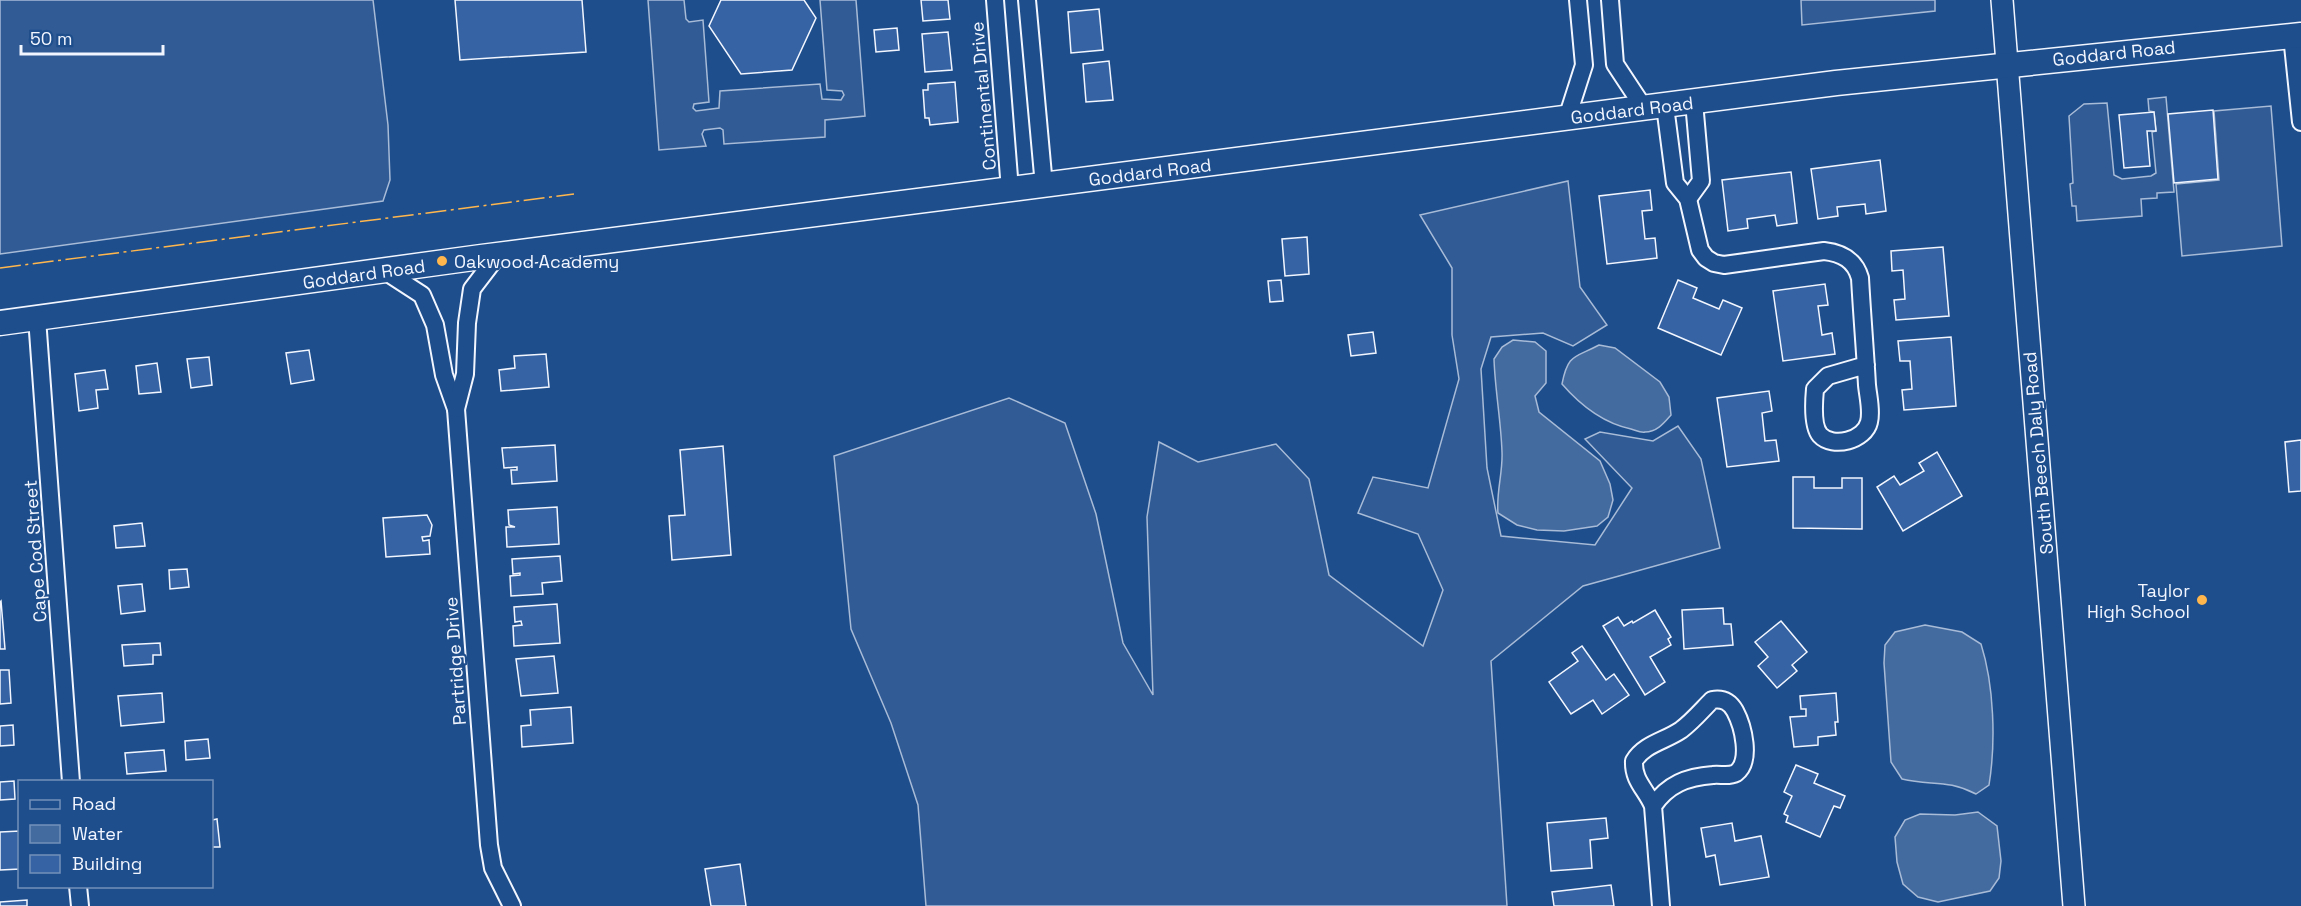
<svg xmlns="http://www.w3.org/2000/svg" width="2301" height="906" viewBox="0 0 2301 906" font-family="'Space Grotesk',sans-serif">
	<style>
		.built { fill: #305b95; stroke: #a8bbd7; stroke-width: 1.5 }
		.water { fill: #446ba0; stroke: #a8bbd7; stroke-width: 1.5 }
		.building { fill: #3563a3; stroke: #f2f6ff; stroke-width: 1.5 }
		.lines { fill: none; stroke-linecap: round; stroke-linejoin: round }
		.minor-casing { stroke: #f2f6ff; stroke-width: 20 }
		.tertiary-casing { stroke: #f2f6ff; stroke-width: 24 }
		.secondary-casing { stroke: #f2f6ff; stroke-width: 27 }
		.minor { stroke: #1f4e8c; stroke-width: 16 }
		.tertiary { stroke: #1f4e8c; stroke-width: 21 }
		.secondary { stroke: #1f4e8c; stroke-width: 24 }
		.power { stroke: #ffb74d; stroke-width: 1.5; stroke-dasharray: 21 4.5 3 4.5; stroke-linecap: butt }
		.poi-dot { fill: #ffb74d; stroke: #1f4e8c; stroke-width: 2 }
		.labels { text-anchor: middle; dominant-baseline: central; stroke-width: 4.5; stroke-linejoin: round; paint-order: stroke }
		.street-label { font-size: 18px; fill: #f2f6ff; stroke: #1f4e8c }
		.poi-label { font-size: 18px; fill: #f2f6ff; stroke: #1f4e8c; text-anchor: start }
	</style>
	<rect width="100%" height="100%" fill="#1f4e8c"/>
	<g class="built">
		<polygon points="0,0 373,0 388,125 390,180 383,201 0,254"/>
		<polygon points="648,0 684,0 686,19 689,22 703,20 709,102 694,104 693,108 696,111 719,108 720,91 820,84 822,99 841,100 844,95 842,91 827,90 820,0 856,0 865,116 825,120 825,137 724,144 723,130 720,128 704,130 702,134 706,146 659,150"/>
		<polygon points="1801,0 1935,0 1935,11 1802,25"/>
		<polygon points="2166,97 2174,192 2157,193 2157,198 2141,199 2142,216 2077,221 2076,206 2072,206 2070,184 2073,183 2069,116 2084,104 2107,103 2114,175 2122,179 2151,176 2156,173 2152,132 2156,131 2154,112 2149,111 2148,99"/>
		<polygon points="2271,106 2282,246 2182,256 2176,184 2219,180 2214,111"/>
		<polygon points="1568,181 1580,287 1607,325 1573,346 1543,333 1491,337 1481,369 1487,468 1501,536 1595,545 1632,488 1585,439 1600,432 1653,441 1678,426 1701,459 1720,548 1583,586 1491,661 1507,906 926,906 918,805 891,723 851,629 834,456 1009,398 1065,423 1096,514 1123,643 1153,695 1147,517 1159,442 1198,462 1276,444 1309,479 1329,575 1423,646 1443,590 1418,534 1358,513 1373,477 1428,488 1459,379 1452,335 1452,268 1420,215"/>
	</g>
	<g class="water">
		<path d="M1513,340L1535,342L1546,351V383L1535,396L1539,412L1600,461L1610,484L1613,500L1608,517L1597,526L1564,531L1537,530L1517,525L1498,513C1496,492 1503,473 1502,452C1501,421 1495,390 1494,359L1502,347Z"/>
		<path d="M1599,345L1615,348L1660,382L1669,397L1671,415C1664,423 1657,432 1645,432C1641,433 1635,430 1631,429C1603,423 1581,406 1562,384C1568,353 1575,358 1599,345Z"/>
		<path d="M1925,625L1962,632L1981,644C1994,685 1996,742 1989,785L1976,794C1947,779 1931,786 1902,779L1891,762L1884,663L1885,645L1895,632Z"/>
		<polygon points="1978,812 1997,826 2001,861 1999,878 1990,891 1938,902 1918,897 1903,884 1897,862 1895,837 1905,820 1920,814 1955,815"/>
	</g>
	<g class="building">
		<polygon points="455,0 582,0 586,52 460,60"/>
		<polygon points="721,0 804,0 816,18 792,70 741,74 709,26"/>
		<polygon points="921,0 948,0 950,19 923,21"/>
		<polygon points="1099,9 1103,50 1071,53 1068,12"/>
		<polygon points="897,28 899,50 876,52 874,30"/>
		<polygon points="948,32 952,70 925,72 922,34"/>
		<polygon points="1109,61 1113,100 1086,102 1083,64"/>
		<polygon points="955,82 958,122 930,125 929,118 925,118 923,90 928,90 928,84"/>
		<polygon points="2213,110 2218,179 2174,183 2168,114"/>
		<polygon points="2154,112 2156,131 2147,131 2150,166 2124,168 2119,115"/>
		<polygon points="1880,160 1886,211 1866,214 1865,204 1837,207 1838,216 1818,219 1811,169"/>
		<polygon points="1791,172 1797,223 1777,226 1775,215 1747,219 1748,228 1728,231 1722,180"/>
		<polygon points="1650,190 1652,210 1642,211 1645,239 1655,238 1657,258 1607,264 1599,196"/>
		<polygon points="1307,237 1309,274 1285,276 1282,239"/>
		<polygon points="1943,247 1949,316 1896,320 1894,300 1905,299 1903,270 1892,271 1891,251"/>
		<polygon points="1281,280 1283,301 1270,302 1268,281"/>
		<polygon points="1678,280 1697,288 1693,298 1719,309 1723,300 1742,308 1721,355 1658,328"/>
		<polygon points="1825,284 1828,305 1818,306 1822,335 1832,333 1835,354 1783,361 1773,291"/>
		<polygon points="1373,332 1376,353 1351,356 1348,335"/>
		<polygon points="1951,337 1956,406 1904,410 1902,390 1912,389 1910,361 1900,361 1898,341"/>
		<polygon points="309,350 314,380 291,384 286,353"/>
		<polygon points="546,354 549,387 501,391 499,370 515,368 514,356"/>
		<polygon points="209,357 212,385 191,388 187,359"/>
		<polygon points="157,363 161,392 139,394 136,366"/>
		<polygon points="105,370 108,389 96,390 98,408 79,411 75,374"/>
		<polygon points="1769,391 1772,411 1762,413 1765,441 1776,440 1779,461 1727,467 1717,398"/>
		<polygon points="2301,440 2301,491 2289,492 2285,442"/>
		<polygon points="555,445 557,481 512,484 511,470 517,470 517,467 504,468 502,448"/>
		<polygon points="723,446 731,555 672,560 669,516 685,515 680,450"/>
		<polygon points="1937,452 1962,496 1903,531 1877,487 1894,476 1900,485 1924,471 1919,463"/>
		<polygon points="1793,477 1814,477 1814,488 1842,488 1842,478 1862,478 1862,529 1793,528"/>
		<polygon points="557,507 559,544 507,547 506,527 515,527 509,525 508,510"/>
		<polygon points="427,515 432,525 430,536 422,537 423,541 429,540 430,554 386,557 383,518"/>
		<polygon points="142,523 145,546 116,548 114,526"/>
		<polygon points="560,556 562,581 542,583 543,594 511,596 510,576 520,575 520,573 513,574 512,559"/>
		<polygon points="187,569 189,587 170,589 169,570"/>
		<polygon points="142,584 145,611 121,614 118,586"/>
		<polygon points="1,601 5,649 0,649 0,602"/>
		<polygon points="557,604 560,643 514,646 513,626 522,625 521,621 515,622 514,607"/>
		<polygon points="1723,608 1724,624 1731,624 1733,645 1684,649 1682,610"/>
		<polygon points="1655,610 1671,637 1668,639 1671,645 1650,657 1665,682 1645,695 1603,626 1618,617 1624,626 1632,621 1633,623"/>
		<polygon points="1781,621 1807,652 1792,665 1797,671 1777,688 1758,666 1768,657 1755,642"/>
		<polygon points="160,643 161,655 153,655 153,664 124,666 122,645"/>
		<polygon points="1582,646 1606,680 1614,674 1629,695 1602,714 1593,700 1571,714 1549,682 1578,661 1572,653"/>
		<polygon points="554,656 558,693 521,696 516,659"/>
		<polygon points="0,670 9,670 11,703 0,704"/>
		<polygon points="162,693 164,722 121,726 118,696"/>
		<polygon points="1836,693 1838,722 1835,722 1836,735 1818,737 1818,745 1794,747 1790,717 1806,716 1806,709 1801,709 1800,696"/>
		<polygon points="571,707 573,743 522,747 521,726 531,725 530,710"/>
		<polygon points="13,725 14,745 0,746 0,726"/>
		<polygon points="208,739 210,758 186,760 185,741"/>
		<polygon points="164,750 166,771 127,774 125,753"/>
		<polygon points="1796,765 1818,774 1814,783 1845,796 1840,808 1834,806 1820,837 1786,822 1788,816 1784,814 1792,796 1784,792"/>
		<polygon points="14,781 15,799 0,800 0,782"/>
		<polygon points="1606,818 1608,838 1590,840 1592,868 1551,871 1547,823"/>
		<polygon points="217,819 220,847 212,847 212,820"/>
		<polygon points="1732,823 1735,841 1761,836 1769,877 1720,885 1715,855 1706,857 1701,828"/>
		<polygon points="20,831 20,869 0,870 0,832"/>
		<polygon points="740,864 746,906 711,906 705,869"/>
		<polygon points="1611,885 1614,906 1554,906 1552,892"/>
		<polygon points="27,900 27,906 0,906 0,902"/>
	</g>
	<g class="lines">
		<g class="minor-casing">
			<g id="minor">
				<polyline points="995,0 1010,190"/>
				<polyline points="1027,0 1044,186"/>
				<polyline points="1610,0 1615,64 1644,108"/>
				<polyline points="2292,36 2301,122"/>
				<path d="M1665,106L1675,183L1688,199L1700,250L1706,258L1714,263L1724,265L1824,251C1842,253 1855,260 1860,278C1862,314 1865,349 1867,385C1868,396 1872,411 1869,422C1865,440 1833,449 1820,435C1812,426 1814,400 1815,389L1828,376L1866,365"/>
				<polyline points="1567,118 1584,65 1578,0"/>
				<polyline points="1688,199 1701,181 1694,102"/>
				<polyline points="385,271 422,295 435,325 444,375 456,409 489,845 493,868 512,906"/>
				<polyline points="37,318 71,782"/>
				<polyline points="456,409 465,374 467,323 472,289 498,255"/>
				<path d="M1653,806C1668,784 1687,777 1713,775C1720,774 1729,777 1736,773C1752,761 1743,726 1735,711C1730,702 1723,698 1712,700C1702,710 1693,721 1681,730C1665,741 1644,744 1634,761C1633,781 1646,789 1653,806L1661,906"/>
				<polyline points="78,886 80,906"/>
			</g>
		</g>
		<g class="tertiary-casing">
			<polyline id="tertiary" points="2002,0 2074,906"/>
		</g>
		<g class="secondary-casing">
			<polyline id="secondary" points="0,323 481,257 1836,83 2301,35"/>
		</g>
		<use href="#minor" class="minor"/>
		<use href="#tertiary" class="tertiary"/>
		<use href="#secondary" class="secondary"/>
		<polyline class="power" points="0,268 574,194"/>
	</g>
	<g class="poi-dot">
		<circle cx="442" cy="261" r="6"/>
		<circle cx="2202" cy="600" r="6"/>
	</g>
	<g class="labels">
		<g class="street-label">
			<text transform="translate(2114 53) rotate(-6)">Goddard Road</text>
			<text transform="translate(983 96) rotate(-95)">Continental Drive</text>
			<text transform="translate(1632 110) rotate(-7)">Goddard Road</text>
			<text transform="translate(1150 172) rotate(-7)">Goddard Road</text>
			<text transform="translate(364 274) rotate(-8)">Goddard Road</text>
			<text transform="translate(2038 453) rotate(-95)">South Beech Daly Road</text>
			<text transform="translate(35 551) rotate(-94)">Cape Cod Street</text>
			<text transform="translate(455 661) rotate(-94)">Partridge Drive</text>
		</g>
		<g class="poi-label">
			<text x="454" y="261">Oakwood Academy</text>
			<text x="2190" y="590" text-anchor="end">Taylor<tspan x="2190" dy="21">High School</tspan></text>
		</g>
	</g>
	<rect x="18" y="780" width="195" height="108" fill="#1f4e8c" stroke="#7391ba" stroke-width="1.5"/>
	<rect x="30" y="800" width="30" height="9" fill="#1f4e8c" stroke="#7391ba" stroke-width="1.5"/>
	<text x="72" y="810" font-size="18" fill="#f2f6ff">Road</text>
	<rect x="30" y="825" width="30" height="18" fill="#446ba0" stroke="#7391ba" stroke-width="1.5"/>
	<text x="72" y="840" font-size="18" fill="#f2f6ff">Water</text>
	<rect x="30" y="855" width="30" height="18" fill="#3563a3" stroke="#7391ba" stroke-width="1.5"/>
	<text x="72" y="870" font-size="18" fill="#f2f6ff">Building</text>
	<path d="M21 45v9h142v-9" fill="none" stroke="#f2f6ff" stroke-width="3"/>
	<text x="30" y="45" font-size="18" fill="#f2f6ff" stroke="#1f4e8c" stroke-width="4.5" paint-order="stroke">50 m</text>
</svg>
